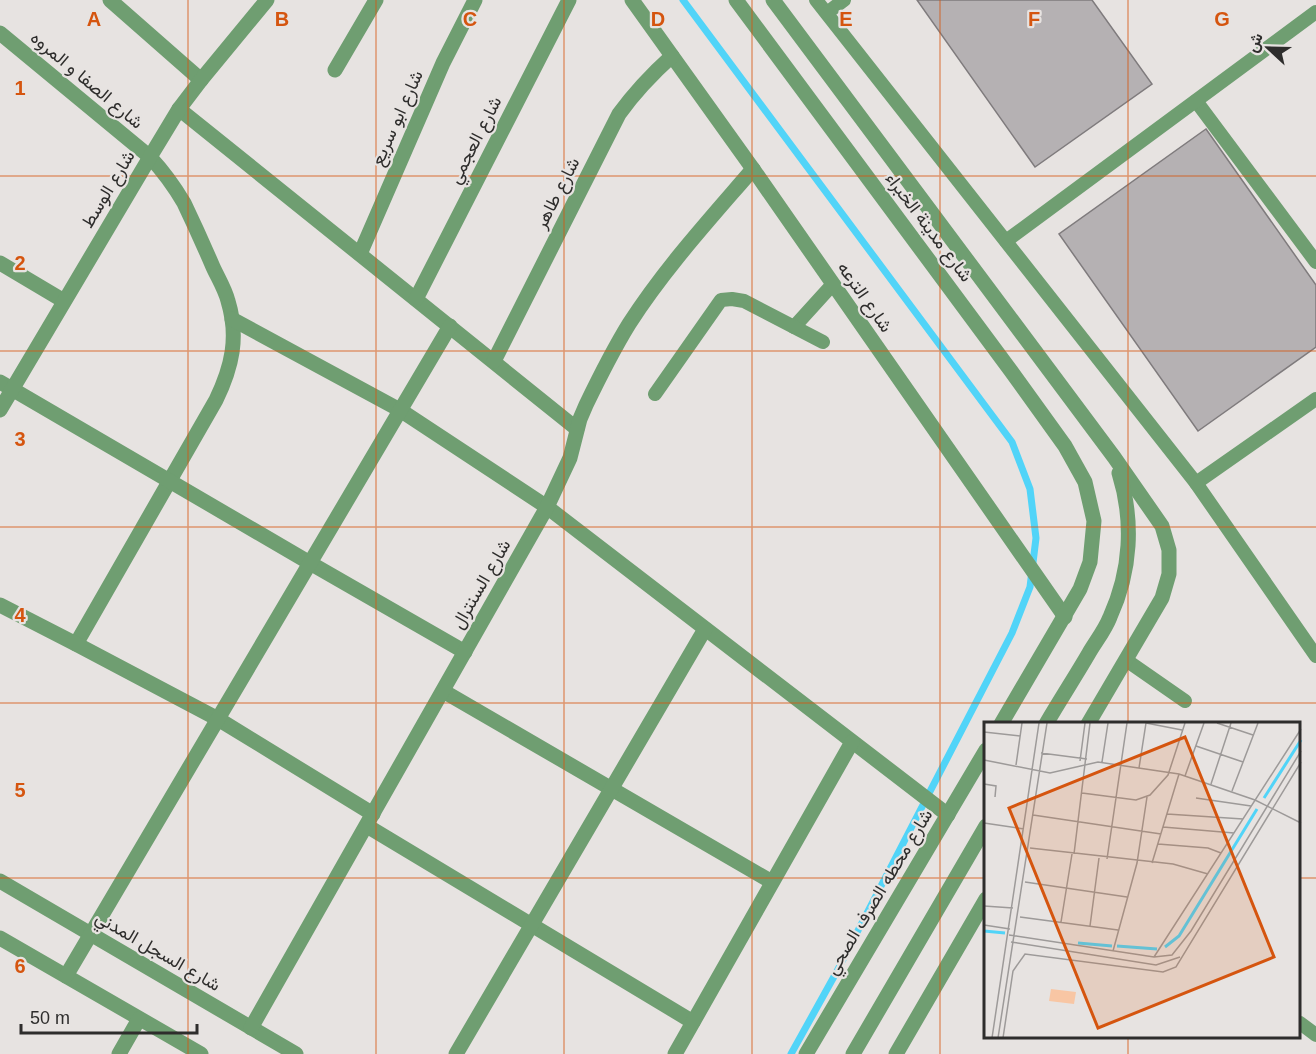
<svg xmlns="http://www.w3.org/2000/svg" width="1316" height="1054" viewBox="0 0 1316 1054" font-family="Arial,Vazirmatn,sans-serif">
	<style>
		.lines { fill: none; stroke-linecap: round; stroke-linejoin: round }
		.stream { stroke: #51d4f8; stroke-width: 7 }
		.building { fill: #b5b1b3; stroke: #7f7b7d; stroke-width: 1.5 }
		.lane { stroke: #6f9e71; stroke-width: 14 }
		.street { stroke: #6f9e71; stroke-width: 15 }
		.grid { fill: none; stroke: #d5550f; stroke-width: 1.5; stroke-opacity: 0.55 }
		.labels { text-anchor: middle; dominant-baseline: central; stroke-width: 4.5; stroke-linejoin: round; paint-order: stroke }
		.street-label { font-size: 18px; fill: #2e2d2c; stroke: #e7e3e1 }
		.inset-river { fill: none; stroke: #51d4f8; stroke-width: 3 }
		.inset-road { fill: none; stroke: #9d9a99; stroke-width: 1.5 }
		.view { fill: #d5550f; fill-opacity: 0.15; stroke: #d5550f; stroke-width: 3 }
		.inset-edge { fill: none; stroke: #2e2d2c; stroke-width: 3 }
		.grid-label { font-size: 20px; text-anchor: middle; font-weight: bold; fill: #d5550f; stroke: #e7e3e1; stroke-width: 4.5; stroke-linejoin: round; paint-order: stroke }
	</style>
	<rect width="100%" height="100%" fill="#e7e3e1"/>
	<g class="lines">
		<polyline class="stream" points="683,0 1012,442 1030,489 1036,538 1030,587 1012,633 836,973 791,1054"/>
	</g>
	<g class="building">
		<polygon points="917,0 1092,0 1152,84 1035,167"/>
		<polygon points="1206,129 1316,285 1316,347 1198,431 1059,234"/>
	</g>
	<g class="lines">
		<g class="lane">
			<polyline points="816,0 1196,483 1316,656"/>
			<polyline points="827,13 844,0"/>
			<polyline points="1196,101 1316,262"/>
			<polyline points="1006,241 1316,12"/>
			<polyline points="794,327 833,284"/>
			<polyline points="655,394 721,300 732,299 744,301 823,342"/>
			<polyline points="1196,483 1316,399"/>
			<polyline points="1126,660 1185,701"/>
			<polyline points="1300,1023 1316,1035"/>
		</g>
		<g class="street">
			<polyline points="110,0 201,80"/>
			<polyline points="632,0 753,169 1065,617"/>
			<polyline points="736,0 1011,371 1065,446 1085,482 1094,521 1090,562 1080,589 1001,724"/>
			<polyline points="773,0 1114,457 1162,526 1169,550 1169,574 1162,598 1088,724"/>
			<path d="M0,33L150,157C163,171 174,186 184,203C194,224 204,246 213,267C218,278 225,289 228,301C239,337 232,367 216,400L76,644"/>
			<polyline points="335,70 376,0"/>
			<polyline points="179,109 577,429"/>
			<polyline points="360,254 443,63 475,0"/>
			<polyline points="0,263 64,301"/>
			<polyline points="416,299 569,0"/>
			<polyline points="232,319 400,410 547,507 948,815"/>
			<path d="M494,361L619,114C635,92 652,74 672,56"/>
			<polyline points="0,382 310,563 465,652"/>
			<polyline points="0,410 150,157 179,109 201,80 267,0"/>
			<polyline points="0,605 76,644 218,719 373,814"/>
			<polyline points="443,691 772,882"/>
			<path d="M1046,724C1060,700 1075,677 1089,653C1096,641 1105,630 1110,617C1131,571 1134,521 1119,473"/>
			<polyline points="367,826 693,1022"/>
			<polyline points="0,881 296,1054"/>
			<polyline points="0,938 201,1054"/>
			<polyline points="66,976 450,326"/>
			<path d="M251,1028L547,507L570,458L580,419L586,405C599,378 613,350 629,324C665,268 710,219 753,169"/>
			<polyline points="119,1054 139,1019"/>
			<polyline points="456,1054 705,629"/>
			<polyline points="675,1054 852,742"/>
			<polyline points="806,1054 986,750"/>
			<polyline points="853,1054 986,826"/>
			<polyline points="896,1054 986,899"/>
		</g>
	</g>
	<path class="grid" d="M188,0V1054M376,0V1054M564,0V1054M752,0V1054M940,0V1054M1128,0V724M0,176H1316M0,351H1316M0,527H1316M0,703H1316M0,878H986M1300,878H1316M1128,1038V1054"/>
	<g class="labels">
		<g class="street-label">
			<text transform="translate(87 80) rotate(40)">شارع الصفا و المروه</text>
			<text transform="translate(397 118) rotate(-66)">شارع ابو سريع</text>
			<text transform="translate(475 140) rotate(-63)">شارع العجمي</text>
			<text transform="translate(108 189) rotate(-59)">شارع الوسط</text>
			<text transform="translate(557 193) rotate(-63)">شارع طاهر</text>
			<text transform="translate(929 227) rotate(53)">شارع مدينة الخبراء</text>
			<text transform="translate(865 297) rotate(55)">شارع الترعه</text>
			<text transform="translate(481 584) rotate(-60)">شارع السنترال</text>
			<text transform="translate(879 892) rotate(-59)">شارع محطه الصرف الصحي</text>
			<text transform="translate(158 951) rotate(30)">شارع السجل المدني</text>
		</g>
	</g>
	<g transform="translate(984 722)">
		<rect width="316" height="316" fill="#e7e3e1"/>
		<path d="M67,267L92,270L90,282L65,279Z" fill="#f8c6a4"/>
		<path class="inset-river" d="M280,76L317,18M0,209L21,211M94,221L128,224M133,224L173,227M181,225L195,214L273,87"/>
		<path class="inset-road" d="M162,1L198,8M233,1L269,13M0,10L36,14M212,24L259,40M57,31L103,37M0,38L66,51L114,40L195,52L271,78L317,101M96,39L101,1M118,40L124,1M32,43L38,1M155,46L162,1M201,54L220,1M0,62L12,64L11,75M227,62L247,1M248,69L274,1M98,71L152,78L166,73L184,53L201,1M212,76L267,84M183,92L259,97M49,93L177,112M0,101L40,107M179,105L250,111M174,122L224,126L237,131M46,126L189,142L224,152M90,132L106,1M123,137L143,1M168,141L195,52M41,160L143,175M0,184L29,186M36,195L134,208M77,200L88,132M0,203L26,207M106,204L115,136M25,213L170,235L188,233L207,209L317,29M27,220L172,243L196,235M129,229L153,141L163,75M170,235L317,7M8,316L55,1M14,316L63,1M19,316L29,249L41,232L179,250L192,245L317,40"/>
		<path class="view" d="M201,15L290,235L114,306L25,86Z"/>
		<rect width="316" height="316" class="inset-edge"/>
	</g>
	<g class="grid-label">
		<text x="94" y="26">A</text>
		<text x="282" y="26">B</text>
		<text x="470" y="26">C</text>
		<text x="658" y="26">D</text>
		<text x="846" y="26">E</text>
		<text x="1034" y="26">F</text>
		<text x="1222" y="26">G</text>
		<text x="20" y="95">1</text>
		<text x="20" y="270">2</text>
		<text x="20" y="446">3</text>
		<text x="20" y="622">4</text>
		<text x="20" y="797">5</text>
		<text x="20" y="973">6</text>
	</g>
	<g transform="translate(1268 48) rotate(292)" stroke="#e7e3e1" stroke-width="4.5" paint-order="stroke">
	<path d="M0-4.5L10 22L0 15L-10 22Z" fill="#2e2d2c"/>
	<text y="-9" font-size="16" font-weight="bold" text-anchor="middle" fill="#2e2d2c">ش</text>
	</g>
	<path d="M21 1024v9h176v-9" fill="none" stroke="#2e2d2c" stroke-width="3"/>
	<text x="30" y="1024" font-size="18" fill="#2e2d2c" stroke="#e7e3e1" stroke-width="4.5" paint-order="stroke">50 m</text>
</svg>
